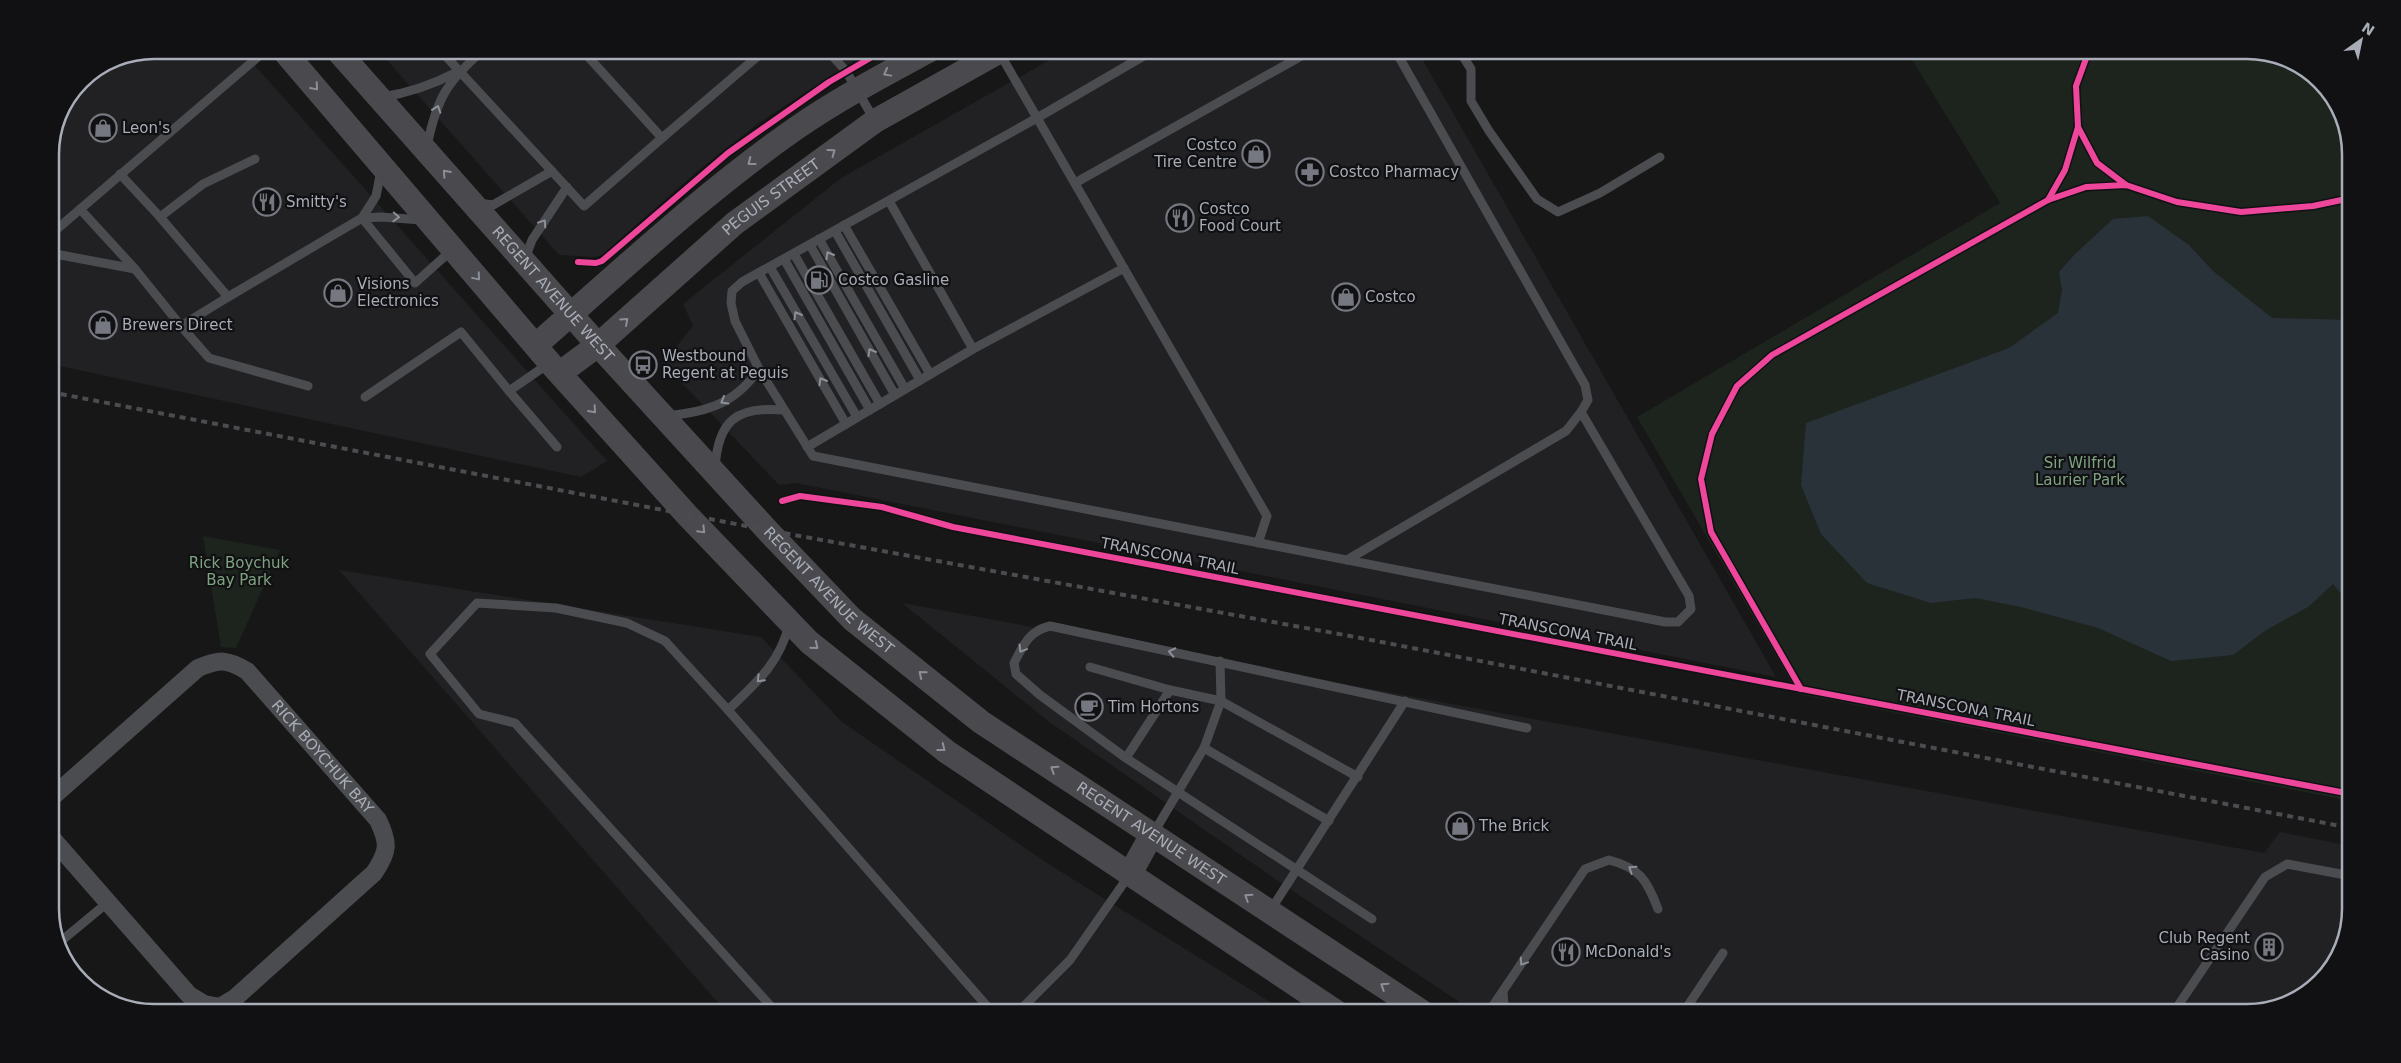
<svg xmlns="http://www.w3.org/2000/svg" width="2401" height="1063" viewBox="0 0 2401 1063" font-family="'DejaVu Sans',sans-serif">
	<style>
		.built { fill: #212123 }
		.green { fill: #1d241e }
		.water { fill: #2a3239 }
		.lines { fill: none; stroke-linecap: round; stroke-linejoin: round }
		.lane { stroke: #4b4c50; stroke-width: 9 }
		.street { stroke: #4b4c50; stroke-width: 18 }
		.secondary { stroke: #4a4a4e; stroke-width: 24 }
		.rail { stroke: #4b4c4f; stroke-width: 4; stroke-dasharray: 6 5; stroke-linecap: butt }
		.cycleway-casing { stroke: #111113; stroke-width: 9 }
		.cycleway { stroke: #ed469a; stroke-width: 6 }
		.oneway { stroke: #8c8f98 }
		.oneway2 { stroke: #8c9099 }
		.labels { text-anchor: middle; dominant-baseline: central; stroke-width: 4.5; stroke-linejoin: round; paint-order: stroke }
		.poi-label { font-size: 15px; fill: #a8adb8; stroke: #111113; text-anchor: start }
		.street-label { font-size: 15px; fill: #a8adb8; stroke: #111113 }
		.park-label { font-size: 15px; fill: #7fa381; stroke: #111113 }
		.rim { fill: none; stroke: #a8adb8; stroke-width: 2.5 }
	</style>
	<rect width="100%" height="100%" fill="#171717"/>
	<g class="built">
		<polygon points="153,50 241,50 607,461 581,477 50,364 50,147 58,114 80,80 114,58"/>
		<polygon points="378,50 871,50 760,122 700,169 603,254 595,257 559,255"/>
		<polygon points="1067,50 1417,50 1776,677 796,483 779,485 663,363 693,326 683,304 841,178"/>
		<polygon points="339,570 761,637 842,722 1047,863 1288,1013 727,1013"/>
		<polygon points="902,603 2264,853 2280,832 2351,846 2351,910 2343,949 2305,995 2248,1013 1476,1013 1278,881 1048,721"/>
	</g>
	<g class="green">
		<polygon points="1906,50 2248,50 2287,58 2330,91 2351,147 2351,801 1798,694 1637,417 2000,203"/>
		<polygon points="203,536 280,550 236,648 221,647"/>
	</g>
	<polygon class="water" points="2148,216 2189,245 2213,271 2272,318 2351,320 2351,605 2333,584 2308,607 2266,630 2233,655 2171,661 2098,628 2021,607 1975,598 1931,603 1867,583 1821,534 1801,485 1806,423 2009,348 2058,313 2062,290 2059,272 2075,254 2113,219"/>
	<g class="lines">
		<g class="lane">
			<polyline points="440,50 584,206 662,138"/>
			<polyline points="582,50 662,138 765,50"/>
			<polyline points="827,50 846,71 875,121"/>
			<polyline points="1154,50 1037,118 742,282 732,291 731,303 735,321 759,369 813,456 1645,618 1665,622 1678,622 1691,609 1689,596 1581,412 1588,400 1585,385 1395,50"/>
			<polyline points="1459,50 1471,69 1471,101 1489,131 1537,199 1558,212 1600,193 1660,157"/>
			<polyline points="999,52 1267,516 1258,543"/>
			<path d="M382,97C409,93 432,85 457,72"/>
			<path d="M427,146C437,98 446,83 483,50"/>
			<polyline points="120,174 160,217 228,297 362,218 415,283 453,249"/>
			<polyline points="1075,183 1312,50"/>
			<polyline points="889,201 973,349"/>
			<polyline points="478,203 493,205 552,171"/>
			<polyline points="80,209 135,269 181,326 228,297"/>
			<polyline points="160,217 203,184 255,159"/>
			<polyline points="362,218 381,217 422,220"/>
			<polyline points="362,218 376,196 381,171"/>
			<polyline points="844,225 930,374"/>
			<polyline points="835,231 920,380"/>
			<polyline points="50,235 266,50"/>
			<polyline points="819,239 905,389"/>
			<polyline points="810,245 895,395"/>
			<polyline points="50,253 135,269"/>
			<polyline points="794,254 880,404"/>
			<polyline points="525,259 532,240 567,187"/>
			<polyline points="784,259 870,410"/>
			<polyline points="770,267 857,417"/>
			<polyline points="759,273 846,424"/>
			<polyline points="181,326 209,358 308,386"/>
			<polyline points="509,391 557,447"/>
			<polyline points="365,397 461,332 509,391 548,364"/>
			<path d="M666,416C707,412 735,404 759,369"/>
			<polyline points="807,447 973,349 1124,268"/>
			<path d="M715,468C718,420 737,406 784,410"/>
			<polyline points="1347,560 1566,431 1581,412"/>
			<polyline points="1090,667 1170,690 1221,701 1358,777"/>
			<path d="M728,710C756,683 779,664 789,625"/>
			<polyline points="1204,748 1329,821"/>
			<polyline points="1126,758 1170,690"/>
			<polyline points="1153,834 1204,748 1221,701 1220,661"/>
			<polyline points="1270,911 1405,701"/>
			<path d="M1372,919L1126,758L1040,695L1016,674L1014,663C1024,644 1029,631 1050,626L1527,728"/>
			<polyline points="60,942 107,903"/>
			<polyline points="1503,992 1504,1005 1510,1013"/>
			<polyline points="777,1013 515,723 479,714 430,654 477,603 556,608 627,623 665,641 728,710 993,1013"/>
			<polyline points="1017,1013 1070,960 1130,874"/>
			<path d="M1488,1013L1585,869L1609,860C1640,868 1647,880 1658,909"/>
			<polyline points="1683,1013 1723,953"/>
			<polyline points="2173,1013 2265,877 2287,864 2351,876"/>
		</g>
		<path class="street" id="s1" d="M50,799L198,668C220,659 227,659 247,671L378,820C389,843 389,851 374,873L235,998L220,1007L204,1004L189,995L50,836"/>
		<g class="secondary">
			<polyline points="283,50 550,363 687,515 809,642 947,752 1338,1013"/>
			<path id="s2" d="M337,50L598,345L767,530L852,619L981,722L1424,1013"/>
			<path d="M536,345C620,272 703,193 795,129C838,99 884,75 930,50"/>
			<path id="s3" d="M560,373L598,345L735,223L875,121L1002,50"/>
			<polyline points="1130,874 1152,834"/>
		</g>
		<polyline class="rail" points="50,392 767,530 1350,636 2351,828"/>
		<g class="cycleway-casing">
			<g id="cycleway">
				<polyline points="2078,127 2097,163 2126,185"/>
				<polyline points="2048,200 2065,170 2078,127 2076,86 2087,56 2092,50"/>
				<polyline points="578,262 596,263 602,261 728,153 829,82 884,50"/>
				<polyline points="782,501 800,496 882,507 953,527 2351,794"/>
				<polyline points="1801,689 1711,532 1701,479 1712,434 1737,386 1772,355 2048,200 2086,187 2126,185 2177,202 2241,212 2313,206 2351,198"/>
			</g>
		</g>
		<use href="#cycleway" class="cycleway"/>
	</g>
	<defs><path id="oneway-chevron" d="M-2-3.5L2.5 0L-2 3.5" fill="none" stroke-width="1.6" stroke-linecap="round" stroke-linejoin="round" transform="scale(1.25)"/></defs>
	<g class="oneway">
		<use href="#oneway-chevron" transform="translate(887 73) rotate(151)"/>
		<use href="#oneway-chevron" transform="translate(315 87) rotate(49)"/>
		<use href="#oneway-chevron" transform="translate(832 152) rotate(-36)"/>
		<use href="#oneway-chevron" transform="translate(751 162) rotate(143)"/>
		<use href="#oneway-chevron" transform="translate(446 173) rotate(-132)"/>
		<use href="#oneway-chevron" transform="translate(477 277) rotate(50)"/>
		<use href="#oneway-chevron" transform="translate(625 321) rotate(-42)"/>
		<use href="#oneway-chevron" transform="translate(593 410) rotate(48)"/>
		<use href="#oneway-chevron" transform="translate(702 530) rotate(46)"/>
		<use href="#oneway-chevron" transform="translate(815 646) rotate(39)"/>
		<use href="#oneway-chevron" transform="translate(922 674) rotate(-141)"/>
		<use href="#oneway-chevron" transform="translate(942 748) rotate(38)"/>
		<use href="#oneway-chevron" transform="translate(1054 769) rotate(-147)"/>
		<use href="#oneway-chevron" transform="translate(1248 897) rotate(-147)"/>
		<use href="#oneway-chevron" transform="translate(1384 986) rotate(-147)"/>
	</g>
	<g class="oneway2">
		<use href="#oneway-chevron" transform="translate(437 109) rotate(-71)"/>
		<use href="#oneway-chevron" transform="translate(396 217) rotate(3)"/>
		<use href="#oneway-chevron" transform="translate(543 223) rotate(-56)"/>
		<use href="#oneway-chevron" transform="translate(829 255) rotate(-120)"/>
		<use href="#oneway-chevron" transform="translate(797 315) rotate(-120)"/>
		<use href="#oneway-chevron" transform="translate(871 352) rotate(-120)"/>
		<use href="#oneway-chevron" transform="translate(822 381) rotate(-120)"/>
		<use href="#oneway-chevron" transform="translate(724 401) rotate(150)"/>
		<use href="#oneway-chevron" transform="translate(1022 649) rotate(121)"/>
		<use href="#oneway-chevron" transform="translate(1172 652) rotate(-168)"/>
		<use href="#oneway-chevron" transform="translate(760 679) rotate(134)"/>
		<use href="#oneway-chevron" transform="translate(1632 869) rotate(-146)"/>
		<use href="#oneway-chevron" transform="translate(1523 962) rotate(124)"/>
	</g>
	<defs>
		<g id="shop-ring" transform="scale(1.4375)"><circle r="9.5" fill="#111113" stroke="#757880" stroke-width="1.5"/><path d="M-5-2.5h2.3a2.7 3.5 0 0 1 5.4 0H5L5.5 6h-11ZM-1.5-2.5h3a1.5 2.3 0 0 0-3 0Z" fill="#757880"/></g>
		<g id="pharmacy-ring" transform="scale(1.4375)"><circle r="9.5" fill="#111113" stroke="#757880" stroke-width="1.5"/><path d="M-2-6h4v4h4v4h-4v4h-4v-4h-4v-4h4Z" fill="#757880"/></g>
		<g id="restaurant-ring" transform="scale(1.4375)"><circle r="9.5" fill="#111113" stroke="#757880" stroke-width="1.5"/><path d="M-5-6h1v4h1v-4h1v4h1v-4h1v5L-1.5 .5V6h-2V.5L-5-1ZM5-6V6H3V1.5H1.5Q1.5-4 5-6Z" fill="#757880"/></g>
		<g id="fuel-ring" transform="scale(1.4375)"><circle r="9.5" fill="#111113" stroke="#757880" stroke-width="1.5"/><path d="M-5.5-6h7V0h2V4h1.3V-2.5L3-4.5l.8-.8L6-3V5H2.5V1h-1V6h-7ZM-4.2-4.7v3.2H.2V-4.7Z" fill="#757880"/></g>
		<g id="bus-ring" transform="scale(1.4375)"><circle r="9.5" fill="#111113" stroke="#757880" stroke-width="1.5"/><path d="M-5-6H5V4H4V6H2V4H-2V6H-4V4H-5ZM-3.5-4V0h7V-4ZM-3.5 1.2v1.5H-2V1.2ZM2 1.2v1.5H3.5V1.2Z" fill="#757880"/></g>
		<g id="cafe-ring" transform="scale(1.4375)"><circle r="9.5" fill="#111113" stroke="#757880" stroke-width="1.5"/><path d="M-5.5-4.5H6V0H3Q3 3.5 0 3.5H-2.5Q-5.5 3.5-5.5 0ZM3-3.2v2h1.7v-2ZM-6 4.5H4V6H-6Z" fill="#757880"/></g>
		<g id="building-ring" transform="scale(1.4375)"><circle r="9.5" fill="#111113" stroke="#757880" stroke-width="1.5"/><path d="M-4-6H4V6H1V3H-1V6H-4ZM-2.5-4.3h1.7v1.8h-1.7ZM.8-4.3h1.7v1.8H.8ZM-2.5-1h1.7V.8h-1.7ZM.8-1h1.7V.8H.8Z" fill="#757880"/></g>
	</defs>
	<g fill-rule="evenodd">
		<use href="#shop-ring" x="103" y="128"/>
		<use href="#shop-ring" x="1256" y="154"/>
		<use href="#pharmacy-ring" x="1310" y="172"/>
		<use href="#restaurant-ring" x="267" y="202"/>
		<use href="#restaurant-ring" x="1180" y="218"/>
		<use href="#fuel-ring" x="819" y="280"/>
		<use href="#shop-ring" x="338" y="293"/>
		<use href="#shop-ring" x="1346" y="297"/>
		<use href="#shop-ring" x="103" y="325"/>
		<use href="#bus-ring" x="643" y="365"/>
		<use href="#cafe-ring" x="1089" y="707"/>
		<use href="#shop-ring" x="1460" y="826"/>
		<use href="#building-ring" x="2269" y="947"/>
		<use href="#restaurant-ring" x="1566" y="952"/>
	</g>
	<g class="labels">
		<g class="poi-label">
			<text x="122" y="128">Leon's</text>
			<text x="1237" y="145" text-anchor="end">Costco<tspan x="1237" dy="17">Tire Centre</tspan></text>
			<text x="1329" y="172">Costco Pharmacy</text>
			<text x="286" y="202">Smitty's</text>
			<text x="1199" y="209">Costco<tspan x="1199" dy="17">Food Court</tspan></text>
			<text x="838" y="280">Costco Gasline</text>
			<text x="357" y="284">Visions<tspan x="357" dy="17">Electronics</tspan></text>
			<text x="1365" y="297">Costco</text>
			<text x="122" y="325">Brewers Direct</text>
			<text x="662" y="356">Westbound<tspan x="662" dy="17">Regent at Peguis</tspan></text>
			<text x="1108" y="707">Tim Hortons</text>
			<text x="1479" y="826">The Brick</text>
			<text x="2250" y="938" text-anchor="end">Club Regent<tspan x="2250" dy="17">Casino</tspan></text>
			<text x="1585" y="952">McDonald's</text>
		</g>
		<g class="street-label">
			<text stroke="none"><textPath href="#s3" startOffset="275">PEGUIS STREET</textPath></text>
			<text stroke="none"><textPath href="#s2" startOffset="326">REGENT AVENUE WEST</textPath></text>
			<text transform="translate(1170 556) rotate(11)">TRANSCONA TRAIL</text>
			<text stroke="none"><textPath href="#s2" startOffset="731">REGENT AVENUE WEST</textPath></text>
			<text transform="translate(1568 632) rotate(11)">TRANSCONA TRAIL</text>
			<text transform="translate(1966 708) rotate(11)">TRANSCONA TRAIL</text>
			<text stroke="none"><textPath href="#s1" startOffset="364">RICK BOYCHUK BAY</textPath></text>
			<text stroke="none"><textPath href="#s2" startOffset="1136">REGENT AVENUE WEST</textPath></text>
		</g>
		<g class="park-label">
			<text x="2080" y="463">Sir Wilfrid<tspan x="2080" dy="17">Laurier Park</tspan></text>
			<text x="239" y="563">Rick Boychuk<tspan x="239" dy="17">Bay Park</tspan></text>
		</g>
	</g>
	<path d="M0 0H2401V1063H0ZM154 59H2247A95 95 0 0 1 2342 154V909A95 95 0 0 1 2247 1004H154A95 95 0 0 1 59 909V154A95 95 0 0 1 154 59Z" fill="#111113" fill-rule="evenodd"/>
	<path class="rim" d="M154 59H2247A95 95 0 0 1 2342 154V909A95 95 0 0 1 2247 1004H154A95 95 0 0 1 59 909V154A95 95 0 0 1 154 59Z"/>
	<g transform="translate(2361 40) rotate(33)" stroke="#111113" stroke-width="4" paint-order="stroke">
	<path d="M0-4L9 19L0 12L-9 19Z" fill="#a8adb8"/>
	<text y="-8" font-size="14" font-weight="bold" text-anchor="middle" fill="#a8adb8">N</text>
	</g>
</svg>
